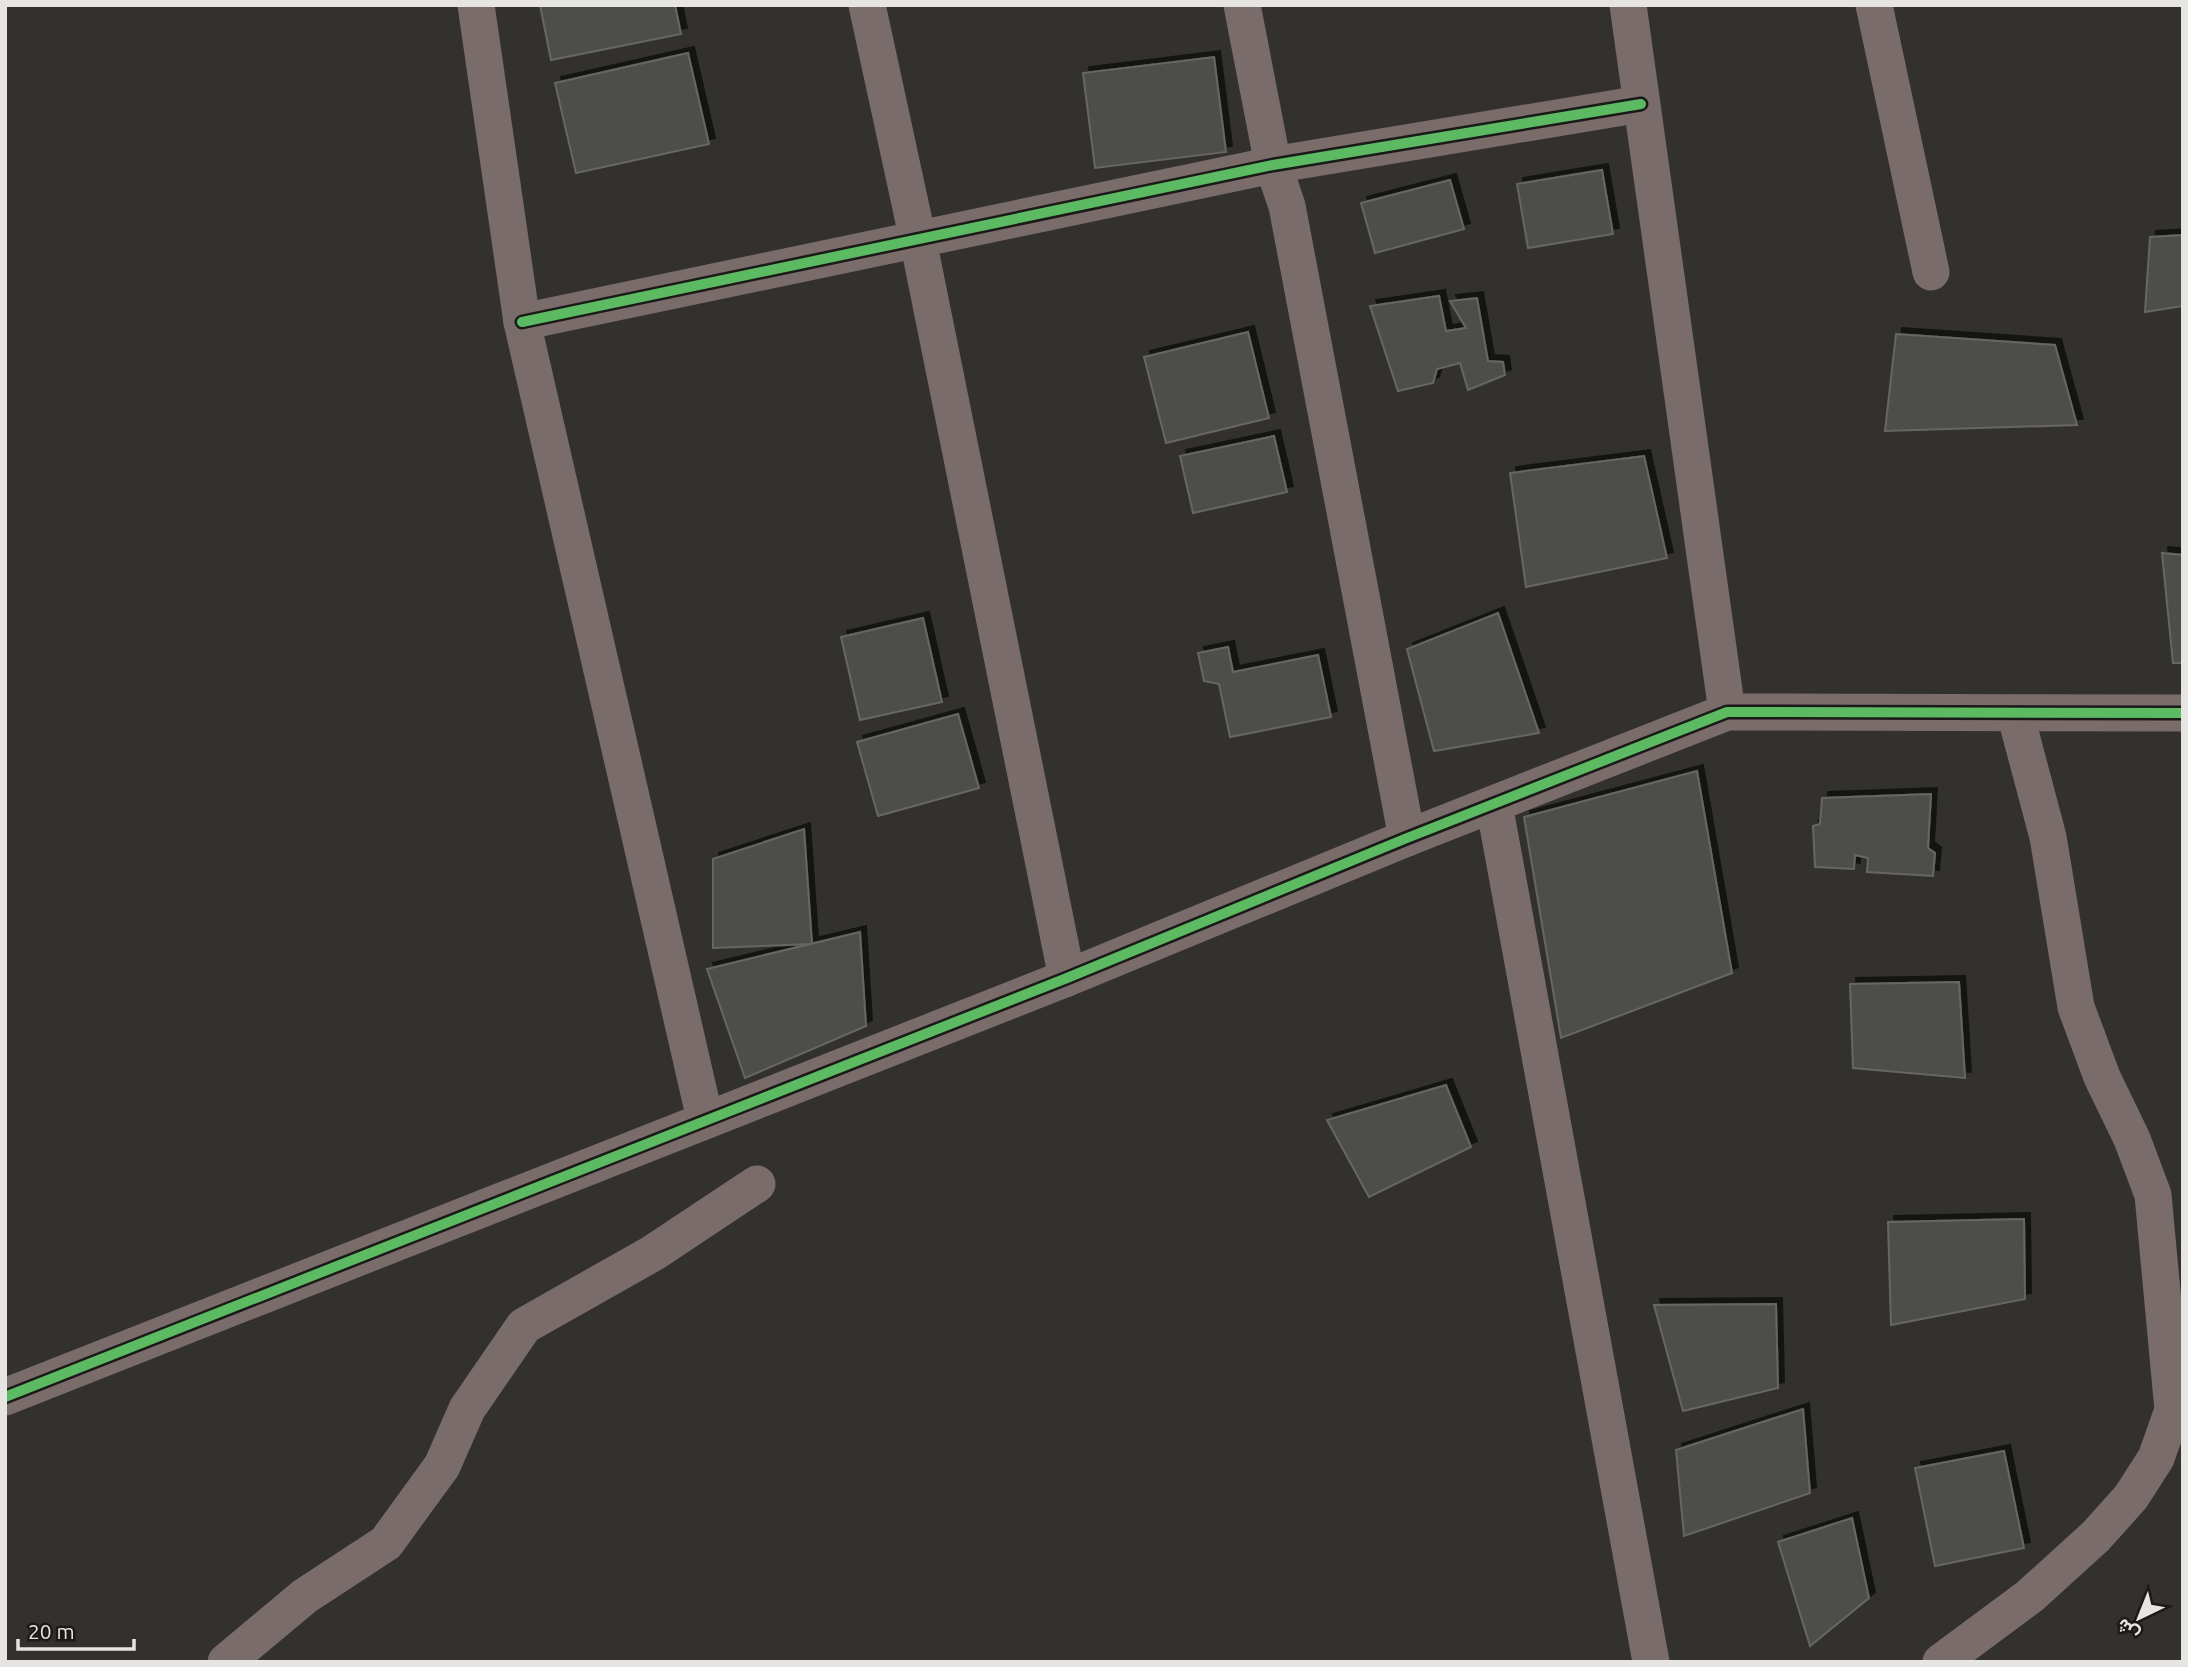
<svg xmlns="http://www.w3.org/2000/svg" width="2188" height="1667" viewBox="0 0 2188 1667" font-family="Ubuntu,Vazirmatn,sans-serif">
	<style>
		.building { fill: #4e4d4c; stroke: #676664; stroke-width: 2; filter: url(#shadow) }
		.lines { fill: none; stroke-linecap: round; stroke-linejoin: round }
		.minor { stroke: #796c6a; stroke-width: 37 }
		.cycleway-casing { stroke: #1b1a18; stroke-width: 15 }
		.cycleway { stroke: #5cba63; stroke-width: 10 }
	</style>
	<defs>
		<filter id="shadow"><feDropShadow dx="6" dy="-6" stdDeviation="0" flood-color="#0009"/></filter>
	</defs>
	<rect width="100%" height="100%" fill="#33312f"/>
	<g class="building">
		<polygon points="540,5 675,5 681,34 551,60"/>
		<polygon points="688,53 709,144 576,173 555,83"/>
		<polygon points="1214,57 1226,152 1095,168 1083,73"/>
		<polygon points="1602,170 1613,234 1528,248 1517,184"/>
		<polygon points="1450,180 1464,229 1375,253 1361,203"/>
		<polygon points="2183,235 2183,306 2145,312 2150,237"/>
		<polygon points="1439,296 1446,331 1466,328 1450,301 1477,298 1488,361 1503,362 1505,375 1468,390 1460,363 1437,369 1433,383 1398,391 1370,306"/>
		<polygon points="1248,332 1269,418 1166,443 1144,357"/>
		<polygon points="1896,334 2055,345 2077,425 1885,431"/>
		<polygon points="1274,436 1287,492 1193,513 1180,456"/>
		<polygon points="1644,456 1667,558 1526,587 1510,473"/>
		<polygon points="2162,553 2183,555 2183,663 2173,663"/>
		<polygon points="1498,613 1539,733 1434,751 1407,649"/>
		<polygon points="923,618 942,702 860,720 841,637"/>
		<polygon points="1228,647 1233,672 1318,655 1331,717 1230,737 1219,684 1204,681 1198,653"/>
		<polygon points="958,714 979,788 878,816 857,742"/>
		<polygon points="1697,771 1732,973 1561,1038 1524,817"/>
		<polygon points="1931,794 1928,848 1935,853 1933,876 1867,872 1868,858 1855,855 1854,869 1815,867 1813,826 1820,824 1822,798"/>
		<polygon points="804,829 812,944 713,948 713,859"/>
		<polygon points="860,932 866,1026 745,1078 707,969"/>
		<polygon points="1959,982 1965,1078 1853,1068 1850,984"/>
		<polygon points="1446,1085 1471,1147 1369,1197 1327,1120"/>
		<polygon points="2024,1219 2025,1299 1891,1325 1888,1222"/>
		<polygon points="1776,1304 1778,1388 1683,1411 1654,1305"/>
		<polygon points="1803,1409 1810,1493 1684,1536 1676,1450"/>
		<polygon points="2004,1451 2024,1548 1935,1566 1915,1468"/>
		<polygon points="1852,1518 1869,1598 1810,1646 1778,1542"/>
	</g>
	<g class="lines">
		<g class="minor">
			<polyline points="476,5 522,322 705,1119"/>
			<polyline points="867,5 918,240 1067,978"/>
			<polyline points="1242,5 1273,165 1287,206 1407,838"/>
			<polyline points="1628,5 1727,712"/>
			<polyline points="1874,5 1931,272"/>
			<polyline points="522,322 1273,165 1641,104"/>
			<polyline points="1494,804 1651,1662"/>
			<polyline points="5,1397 1067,978 1407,838 1727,712 2183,713"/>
			<polyline points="226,1662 305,1596 386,1543 442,1466 467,1409 524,1326 653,1253 757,1184"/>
			<polyline points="1941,1662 2030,1596 2096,1536 2131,1497 2156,1458 2173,1410 2153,1195 2132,1139 2102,1077 2076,1007 2048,837 2015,713"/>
		</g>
		<g class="cycleway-casing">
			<g id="cycleway">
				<polyline points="522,322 1273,165 1641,104"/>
				<polyline points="5,1397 1067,978 1407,838 1727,712 2183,713"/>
			</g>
		</g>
		<use href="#cycleway" class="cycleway"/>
	</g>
	<rect width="2188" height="1667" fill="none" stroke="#e7e5e2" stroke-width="14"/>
	<g transform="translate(2139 1618) rotate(223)" stroke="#1b1a18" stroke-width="5" paint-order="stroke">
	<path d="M0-5L12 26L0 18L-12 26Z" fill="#e7e5e2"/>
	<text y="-10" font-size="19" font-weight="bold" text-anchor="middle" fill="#e7e5e2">ش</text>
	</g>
	<path d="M18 1639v10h116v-10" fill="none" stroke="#e7e5e2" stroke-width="3.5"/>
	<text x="28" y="1639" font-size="21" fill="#e7e5e2" stroke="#1b1a18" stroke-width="5" paint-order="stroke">20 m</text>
</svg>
